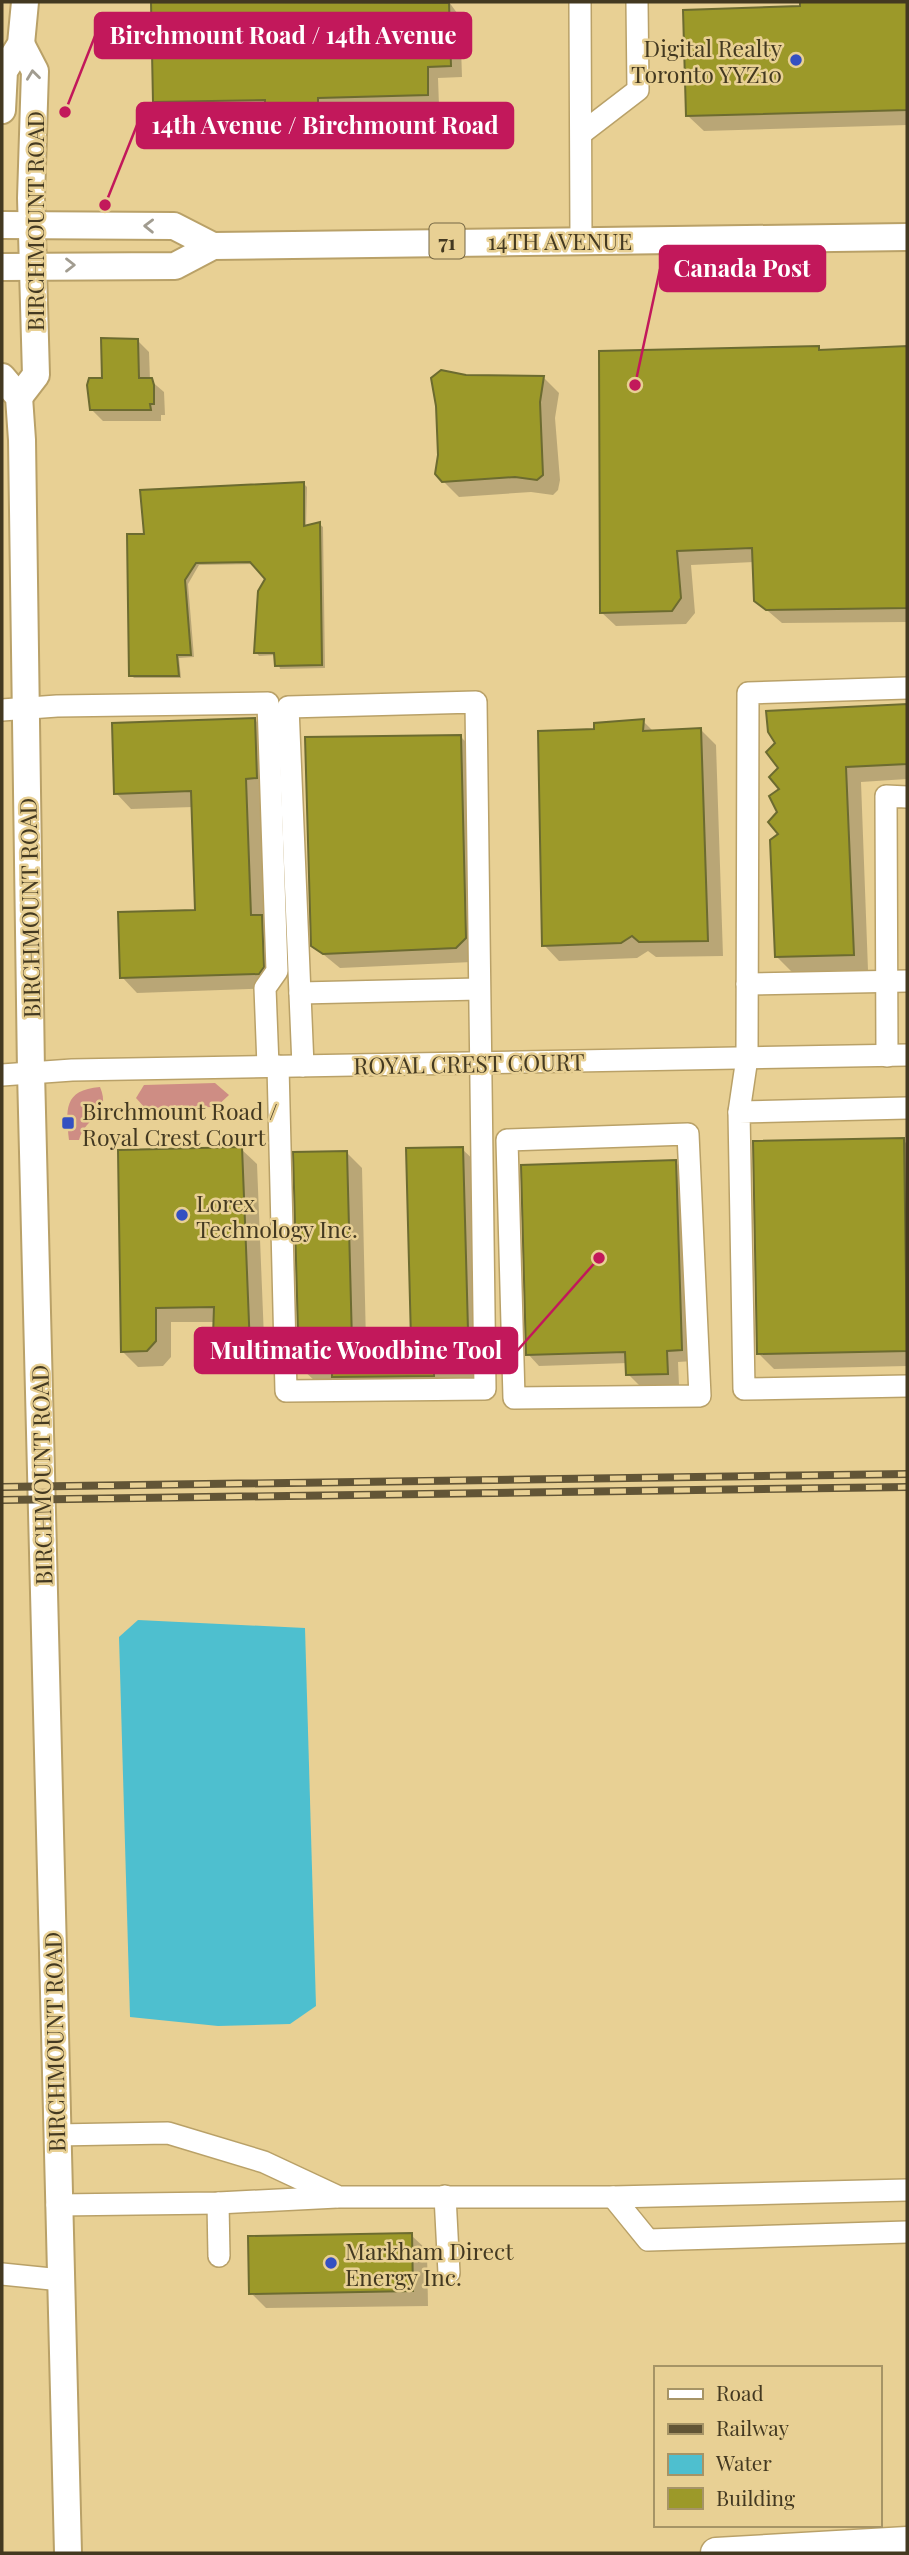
<svg xmlns="http://www.w3.org/2000/svg" width="909" height="2555" viewBox="0 0 909 2555" font-family="'Playfair Display',serif">
	<style>
		.green { fill: #ce8d84 }
		.water { fill: #4ebfcf }
		.shadow { fill: #0003 }
		.building { fill: #9c9929; stroke: #6c6b30; stroke-width: 2 }
		.lines { fill: none; stroke-linecap: round; stroke-linejoin: round }
		.minor-casing { stroke: #b9a168; stroke-width: 24 }
		.major-casing { stroke: #b9a168; stroke-width: 30 }
		.highway-casing { stroke: #b9a168; stroke-width: 33 }
		.minor { stroke: #fff; stroke-width: 21 }
		.major { stroke: #fff; stroke-width: 26 }
		.highway { stroke: #fff; stroke-width: 30 }
		.rail-casing { stroke: #625536; stroke-width: 8 }
		.rail { stroke: #e8d094; stroke-width: 5; stroke-dasharray: 16; stroke-linecap: butt }
		.oneway { stroke: #a19c90 }
		.poi-dot { fill: #3450c1; stroke: #e8d094; stroke-width: 2.5 }
		.labels { text-anchor: middle; dominant-baseline: central; stroke-width: 5; stroke-linejoin: round; paint-order: stroke }
		.shield { fill: #e8d094; stroke: #746644; stroke-width: 2 }
		.shield-label { font-size: 21px; font-weight: bold; fill: #433921 }
		.poi-label { font-size: 23px; fill: #433921; stroke: #e8d094; text-anchor: start }
		.street-label { font-size: 23px; fill: #433921; stroke: #e8d094 }
		.leader { fill: none; stroke: #c2185b; stroke-width: 2.5 }
		.callout-dot { fill: #c2185b; stroke: #e8d094; stroke-width: 2.5 }
		.callout { fill: #c2185b; stroke: #c2185b; stroke-width: 2.5 }
		.callout-label { font-size: 24px; text-anchor: middle; font-weight: bold; fill: #fff }
	</style>
	<rect width="100%" height="100%" fill="#e8d094"/>
	<g class="green">
		<polygon points="215,1083 229,1095 216,1107 145,1108 136,1098 144,1085"/>
		<path d="M100,1087C112,1116 86,1115 79,1140H69C66,1110 63,1090 100,1087Z"/>
	</g>
	<polygon class="water" points="138,1620 305,1628 316,2006 290,2024 218,2026 130,2017 119,1637"/>
	<g class="shadow">
		<polygon points="153,2 449,2 460,17 462,77 438,78 439,106 329,109 329,123 278,124 267,111 167,113 155,101"/>
		<polygon points="802,2 907,2 907,125 704,131 688,116 802,8"/>
		<polygon points="137,340 149,352 150,380 164,392 165,415 161,415 161,421 103,421 91,409 103,380"/>
		<polygon points="818,348 822,351 907,348 907,622 782,623 755,600 754,562 691,565 695,613 686,624 616,626 601,612"/>
		<polygon points="465,376 543,377 559,393 555,418 560,480 558,490 553,495 531,492 459,497 443,481"/>
		<polygon points="304,484 307,487 306,527 319,524 323,527 325,668 280,669 276,655 259,656 256,652 268,579 255,564 199,565 188,584 194,657 179,658 181,678 134,678 131,675 146,535"/>
		<polygon points="907,706 907,779 861,782 868,970 792,972 777,957 781,790 777,743 768,713"/>
		<polygon points="255,720 270,735 275,988 137,993 122,977 196,912 193,807 131,809 116,793"/>
		<polygon points="643,721 654,732 700,729 716,745 723,956 656,957 648,951 637,958 559,961 544,945 596,731"/>
		<polygon points="461,737 476,753 472,962 340,968 313,946"/>
		<polygon points="903,1140 907,1144 907,1366 774,1369 758,1353"/>
		<polygon points="241,1149 257,1164 265,1363 240,1364 224,1348 215,1322 171,1322 171,1357 163,1366 138,1367 123,1352"/>
		<polygon points="462,1149 478,1164 484,1382 316,1382 300,1367 346,1152 362,1168 366,1343 413,1342"/>
		<polygon points="675,1162 687,1173 693,1361 678,1362 679,1385 640,1386 628,1374 628,1363 539,1366 528,1354"/>
		<polygon points="411,2235 427,2250 428,2306 266,2308 251,2293"/>
	</g>
	<g class="building">
		<polygon points="151,2 449,3 451,66 428,67 428,95 318,98 318,112 265,113 265,100 153,102"/>
		<polygon points="800,2 907,2 907,110 686,116 683,10 800,6"/>
		<polygon points="101,338 138,339 139,378 152,378 154,385 154,404 150,404 151,410 90,410 87,385 89,378 102,378"/>
		<polygon points="819,346 819,350 907,346 907,608 766,610 754,601 752,548 677,551 681,598 672,611 600,613 599,351"/>
		<polygon points="441,370 466,375 544,376 540,402 543,475 537,480 515,477 442,482 435,474 438,455 436,406 431,378"/>
		<polygon points="304,482 304,526 320,522 322,665 275,666 274,653 254,653 258,591 265,579 250,562 196,563 185,580 191,655 177,655 179,676 129,676 127,534 144,534 140,490"/>
		<polygon points="907,704 907,764 846,767 854,955 775,957 770,840 778,834 768,822 777,812 769,796 779,789 769,777 778,768 766,752 775,743 768,732 766,711"/>
		<polygon points="255,718 257,778 246,779 251,915 262,915 264,967 259,974 120,978 118,912 195,910 191,791 114,794 112,723"/>
		<polygon points="644,719 643,731 701,728 708,941 639,942 632,936 621,943 542,946 538,731 594,729 594,723"/>
		<polygon points="461,735 466,938 456,948 323,954 311,946 305,737"/>
		<polygon points="904,1138 907,1351 757,1354 753,1141"/>
		<polygon points="242,1147 250,1348 223,1349 213,1336 214,1307 156,1308 156,1341 147,1351 121,1352 118,1150"/>
		<polygon points="463,1147 469,1367 434,1368 434,1376 332,1377 332,1367 299,1368 293,1152 347,1151 352,1342 411,1340 406,1148"/>
		<polygon points="676,1160 682,1350 667,1351 668,1374 626,1375 625,1352 526,1355 521,1165"/>
		<polygon points="412,2233 413,2291 249,2294 248,2236"/>
	</g>
	<g class="lines">
		<g class="minor-casing">
			<g id="minor">
				<polyline points="580,2 581,240"/>
				<polyline points="582,133 638,90 637,2"/>
				<polyline points="2,710 57,706 268,703 277,971 265,988 268,1066"/>
				<polyline points="747,984 907,981"/>
				<polyline points="300,993 479,989"/>
				<polyline points="887,1056 886,796 907,797"/>
				<polyline points="278,1066 286,1391 485,1389 476,702 288,707 303,1066"/>
				<polyline points="2,1075 72,1070 907,1055"/>
				<polyline points="907,1108 739,1112 744,1389 907,1386"/>
				<polyline points="739,1112 747,1058 748,693 907,688"/>
				<polygon points="688,1134 700,1396 514,1398 507,1140"/>
				<polyline points="56,2135 168,2133 264,2162 339,2197 613,2197 907,2190"/>
				<polyline points="445,2196 449,2273"/>
				<polyline points="613,2197 648,2240 907,2232"/>
				<polyline points="218,2203 219,2256"/>
				<polyline points="57,2205 218,2203 337,2197"/>
				<polyline points="2,2274 61,2280"/>
			</g>
		</g>
		<g class="major-casing">
			<g id="major">
				<polyline points="2,110 4,71 21,44 25,2"/>
				<polyline points="2,225 174,226 213,246"/>
				<polyline points="2,267 175,266 213,246 907,237"/>
				<polyline points="2,377 19,397 22,440 31,1072 68,2553"/>
				<polyline points="19,397 36,375 31,198 35,71 21,44"/>
			</g>
		</g>
		<g class="highway-casing">
			<polyline id="highway" points="716,2553 907,2542"/>
		</g>
		<use href="#minor" class="minor"/>
		<use href="#major" class="major"/>
		<use href="#highway" class="highway"/>
		<g class="rail-casing">
			<g id="rail">
				<polyline points="2,1487 907,1474"/>
				<polyline points="2,1500 907,1487"/>
			</g>
		</g>
		<use href="#rail" class="rail"/>
	</g>
	<defs><path id="oneway-chevron" d="M-2-3.5L2.5 0L-2 3.5" fill="none" stroke-width="1.6" stroke-linecap="round" stroke-linejoin="round" transform="scale(1.75)"/></defs>
	<g class="oneway">
		<use href="#oneway-chevron" transform="translate(33 75) rotate(-97)"/>
		<use href="#oneway-chevron" transform="translate(149 226) rotate(-179)"/>
		<use href="#oneway-chevron" transform="translate(70 265)"/>
	</g>
	<g class="poi-dot">
		<circle cx="796" cy="60" r="7"/>
		<rect x="61" y="1116" width="14" height="14" rx="3.5"/>
		<circle cx="182" cy="1215" r="7"/>
		<circle cx="331" cy="2263" r="7"/>
	</g>
	<g class="labels">
		<rect class="shield" x="429.5" y="223.5" width="35" height="35" rx="5"/>
		<g class="shield-label">
			<text x="447" y="241">71</text>
		</g>
		<g class="poi-label">
			<text x="782" y="47" text-anchor="end">Digital Realty<tspan x="782" dy="26">Toronto YYZ10</tspan></text>
			<text x="82" y="1110">Birchmount Road /<tspan x="82" dy="26">Royal Crest Court</tspan></text>
			<text x="196" y="1202">Lorex<tspan x="196" dy="26">Technology Inc.</tspan></text>
			<text x="345" y="2250">Markham Direct<tspan x="345" dy="26">Energy Inc.</tspan></text>
		</g>
		<g class="street-label">
			<text transform="translate(34 221) rotate(-90)">BIRCHMOUNT ROAD</text>
			<text x="560" y="240">14TH AVENUE</text>
			<text transform="translate(29 908) rotate(-91)">BIRCHMOUNT ROAD</text>
			<text transform="translate(469 1063) rotate(-1)">ROYAL CREST COURT</text>
			<text transform="translate(41 1475) rotate(-91)">BIRCHMOUNT ROAD</text>
			<text transform="translate(54 2042) rotate(-91)">BIRCHMOUNT ROAD</text>
		</g>
	</g>
	<path class="leader" d="M65 112L95 36M105 205L137 125M635 385L660 269M599 1258L517 1351"/>
	<g class="callout-dot">
		<circle cx="65" cy="112" r="7"/>
		<circle cx="105" cy="205" r="7"/>
		<circle cx="635" cy="385" r="7"/>
		<circle cx="599" cy="1258" r="7"/>
	</g>
	<g class="callout">
		<rect x="95" y="13" width="376" height="45" rx="7"/>
		<rect x="137" y="103" width="376" height="45" rx="7"/>
		<rect x="660" y="246" width="165" height="45" rx="7"/>
		<rect x="195" y="1328" width="322" height="45" rx="7"/>
	</g>
	<g class="callout-label">
		<text x="283" y="44">Birchmount Road / 14th Avenue</text>
		<text x="325" y="134">14th Avenue / Birchmount Road</text>
		<text x="742" y="277">Canada Post</text>
		<text x="356" y="1359">Multimatic Woodbine Tool</text>
	</g>
	<rect width="909" height="2555" fill="none" stroke="#433921" stroke-width="7"/>
	<rect x="654" y="2366" width="228" height="161" fill="#e8d094" stroke="#a69466" stroke-width="2"/>
	<rect x="668" y="2389" width="35" height="10" fill="#ffffff" stroke="#a69466" stroke-width="2"/>
	<text x="716" y="2401" font-size="21" fill="#433921">Road</text>
	<rect x="668" y="2424" width="35" height="10" fill="#625536" stroke="#a69466" stroke-width="2"/>
	<text x="716" y="2436" font-size="21" fill="#433921">Railway</text>
	<rect x="668" y="2454" width="35" height="21" fill="#4ebfcf" stroke="#a69466" stroke-width="2"/>
	<text x="716" y="2471" font-size="21" fill="#433921">Water</text>
	<rect x="668" y="2488" width="35" height="21" fill="#9c9929" stroke="#a69466" stroke-width="2"/>
	<text x="716" y="2506" font-size="21" fill="#433921">Building</text>
</svg>
